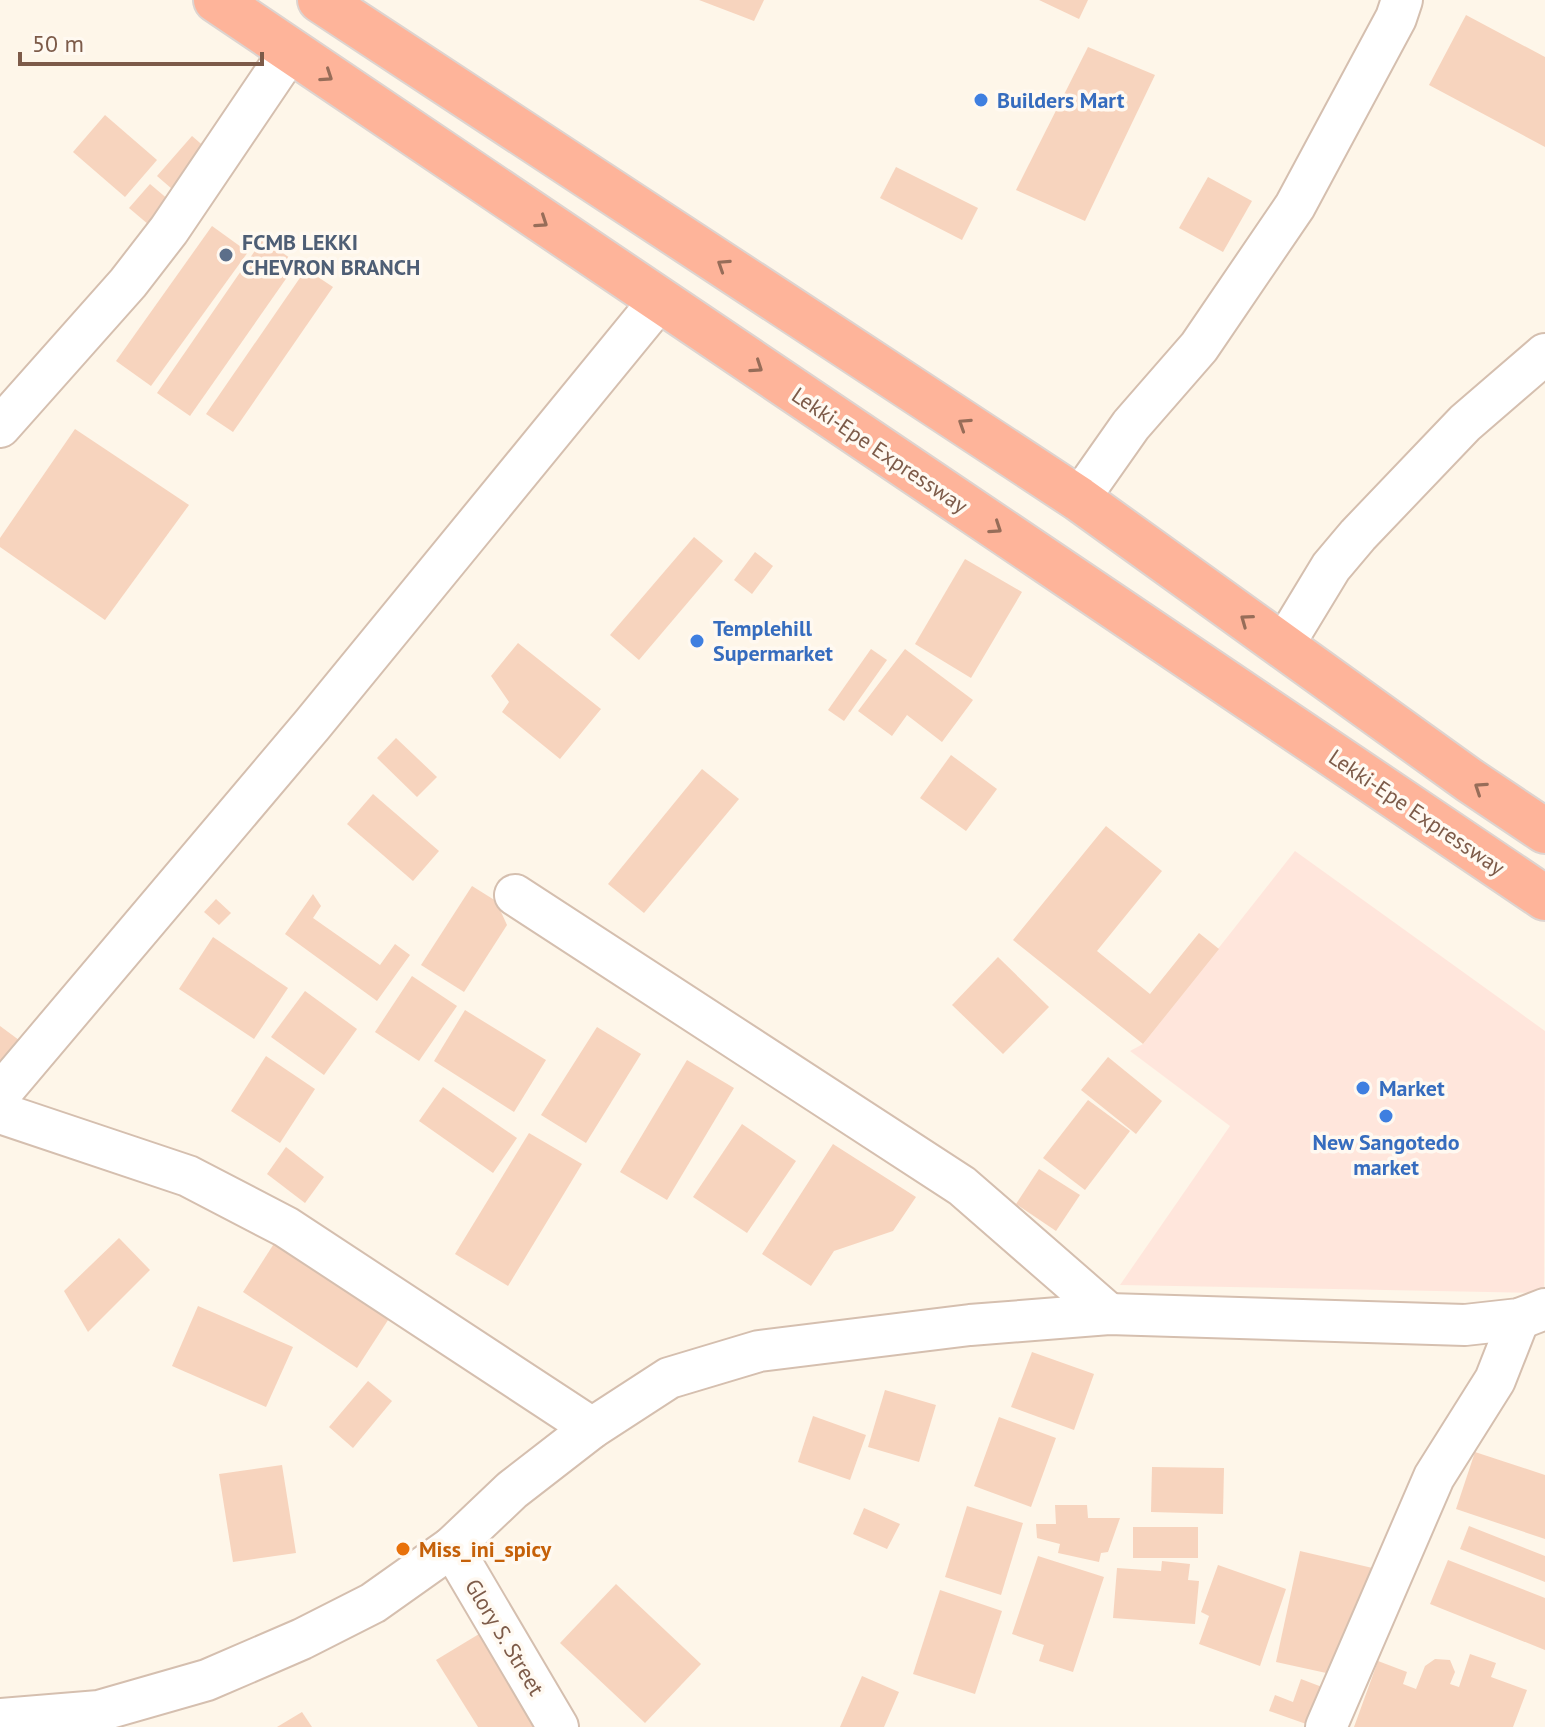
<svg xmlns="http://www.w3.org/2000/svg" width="1545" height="1727" viewBox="0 0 1545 1727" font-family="'PT Sans',sans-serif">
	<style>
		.commercial { fill: #ffe6dc }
		.building { fill: #f7d4be }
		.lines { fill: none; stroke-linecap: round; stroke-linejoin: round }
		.minor-casing { stroke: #d5bfaf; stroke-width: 44 }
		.highway-casing { stroke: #ddd4d0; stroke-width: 48 }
		.minor { stroke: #fff; stroke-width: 40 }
		.highway { stroke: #feb49a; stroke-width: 44 }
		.oneway { stroke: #976d59 }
		.shop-dot { fill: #3f7fe0; stroke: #fff9f1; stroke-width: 3 }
		.service-dot { fill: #5c6f8a; stroke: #fff9f1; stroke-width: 3 }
		.food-dot { fill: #e8710a; stroke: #fff9f1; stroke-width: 3 }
		.labels { text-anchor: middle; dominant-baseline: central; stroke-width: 7; stroke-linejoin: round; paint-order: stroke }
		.shop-label { font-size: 22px; font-weight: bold; fill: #366cbe; stroke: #fff9f1; text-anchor: start }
		.service-label { font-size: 22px; font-weight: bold; fill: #4e5e75; stroke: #fff9f1; text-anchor: start }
		.street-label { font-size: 22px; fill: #7d5b49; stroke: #fff9f1 }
		.food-label { font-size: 22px; font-weight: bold; fill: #c56008; stroke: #fff9f1; text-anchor: start }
	</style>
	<rect width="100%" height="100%" fill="#fef6e9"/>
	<polygon class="commercial" points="1295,851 1545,1031 1544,1293 1120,1285 1230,1126 1130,1051 1143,1044"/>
	<g class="building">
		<polygon points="699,0 764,0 754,21"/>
		<polygon points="1039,0 1088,0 1079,19"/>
		<polygon points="1466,15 1545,57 1545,147 1429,85"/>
		<polygon points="1088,47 1155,75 1085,221 1016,190"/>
		<polygon points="105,115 157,160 125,197 73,152"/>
		<polygon points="192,136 214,155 179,195 157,176"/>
		<polygon points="896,167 978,208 962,240 880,198"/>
		<polygon points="1208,177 1252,201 1223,252 1179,228"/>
		<polygon points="150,184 176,206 155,230 129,208"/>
		<polygon points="212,226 248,252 151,386 116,361"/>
		<polygon points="263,239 297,263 190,416 157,393"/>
		<polygon points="306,269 333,287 233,432 206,414"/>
		<polygon points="75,429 189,505 105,620 0,547 0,538"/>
		<polygon points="694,537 723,561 639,660 610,635"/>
		<polygon points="755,552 773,566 752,594 734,580"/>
		<polygon points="965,559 1022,592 971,678 915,644"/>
		<polygon points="518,643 601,709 560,759 502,712 509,702 491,676"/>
		<polygon points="871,649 887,660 844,721 828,710"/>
		<polygon points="905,649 973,700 942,742 907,715 892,736 858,711"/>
		<polygon points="396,738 437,777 417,797 377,758"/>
		<polygon points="951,755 997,789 966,831 920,798"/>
		<polygon points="702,769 739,799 644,913 608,884"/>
		<polygon points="373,794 439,851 413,881 347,824"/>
		<polygon points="1106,826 1162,871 1097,951 1150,994 1199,933 1219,949 1143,1044 1013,940"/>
		<polygon points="472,886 496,901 507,925 464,992 421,965"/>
		<polygon points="313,894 321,906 313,918 380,965 395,944 410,955 377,1001 285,934"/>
		<polygon points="216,899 231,913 219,925 204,912"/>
		<polygon points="213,937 288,988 254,1039 179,989"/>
		<polygon points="998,957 1049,1007 1003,1054 952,1005"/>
		<polygon points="412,976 457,1006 419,1061 375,1032"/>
		<polygon points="305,991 357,1029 324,1075 271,1037"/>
		<polygon points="465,1010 546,1060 514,1112 434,1061"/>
		<polygon points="0,1026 23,1043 0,1074"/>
		<polygon points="597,1027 641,1054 586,1143 541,1115"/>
		<polygon points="266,1056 315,1089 280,1143 231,1111"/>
		<polygon points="1108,1057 1162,1101 1136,1134 1081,1090"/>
		<polygon points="687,1060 734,1088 667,1200 620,1172"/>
		<polygon points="443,1087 517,1138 493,1173 419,1121"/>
		<polygon points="1088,1100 1130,1131 1085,1190 1043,1158"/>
		<polygon points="742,1124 796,1161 747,1233 693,1197"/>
		<polygon points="529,1133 582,1164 508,1286 455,1254"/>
		<polygon points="833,1144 916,1197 893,1231 834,1251 811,1286 762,1254"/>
		<polygon points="286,1147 324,1177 305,1203 267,1174"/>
		<polygon points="1039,1169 1080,1195 1056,1231 1016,1204"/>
		<polygon points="119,1238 150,1270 88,1332 64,1291"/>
		<polygon points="275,1242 390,1317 357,1368 243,1292"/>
		<polygon points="198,1306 293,1347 266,1407 172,1366"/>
		<polygon points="1032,1352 1094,1374 1074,1430 1011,1407"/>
		<polygon points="368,1381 392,1401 353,1448 329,1427"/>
		<polygon points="885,1390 936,1405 919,1462 868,1447"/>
		<polygon points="813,1416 866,1435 850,1480 798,1462"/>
		<polygon points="999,1417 1056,1438 1031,1507 974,1486"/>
		<polygon points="1475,1452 1545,1475 1545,1539 1456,1509"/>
		<polygon points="282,1465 296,1553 233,1562 219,1474"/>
		<polygon points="1152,1467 1224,1468 1223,1514 1151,1512"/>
		<polygon points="1055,1505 1087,1505 1088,1518 1120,1518 1108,1552 1101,1553 1099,1562 1058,1553 1060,1544 1037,1538 1036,1524 1056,1524"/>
		<polygon points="967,1506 1023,1523 1001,1595 945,1577"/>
		<polygon points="864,1508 900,1524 887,1549 853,1534"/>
		<polygon points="1469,1526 1545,1556 1545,1582 1460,1549"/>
		<rect x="1133" y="1527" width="65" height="31"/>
		<polygon points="1300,1551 1381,1570 1340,1676 1276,1662"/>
		<polygon points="1038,1556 1104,1577 1073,1672 1039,1661 1044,1645 1012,1634"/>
		<polygon points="1448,1560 1545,1598 1545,1650 1430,1604"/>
		<polygon points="1162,1561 1190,1564 1188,1580 1199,1581 1195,1624 1113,1618 1117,1568 1161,1571"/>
		<polygon points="1218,1565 1286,1589 1260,1666 1199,1644 1209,1616 1201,1612"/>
		<polygon points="616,1584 701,1664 645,1723 560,1643"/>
		<polygon points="940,1590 1002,1611 975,1694 913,1674"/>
		<polygon points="484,1631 543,1727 478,1727 436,1660"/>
		<polygon points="1470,1654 1496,1663 1491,1677 1527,1690 1513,1727 1354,1727 1378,1661 1407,1672 1403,1684 1416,1689 1425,1666 1435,1659 1450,1660 1455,1672 1450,1684 1459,1687"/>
		<polygon points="862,1676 899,1692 884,1727 840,1727"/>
		<polygon points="1301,1679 1322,1687 1309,1725 1269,1711 1275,1695 1293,1702"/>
		<polygon points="302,1712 312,1727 277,1727"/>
	</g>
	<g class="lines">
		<g class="minor-casing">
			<g id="minor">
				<polyline points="0,427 128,283 169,230 290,51"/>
				<polyline points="1079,499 1131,425 1199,347 1295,206 1396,18 1402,0"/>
				<polyline points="1283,646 1331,567 1358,535 1465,423 1545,354"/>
				<polyline points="515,895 962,1186 1109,1314"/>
				<polyline points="0,1094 312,725 659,301"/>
				<polyline points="0,1113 188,1176 286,1227 592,1428"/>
				<polyline points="452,1547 558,1727"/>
				<polyline points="0,1719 99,1711 207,1680 302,1639 373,1603 452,1547 512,1490 592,1428 669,1378 759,1351 970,1325 1109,1314 1465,1325 1519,1319 1545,1309"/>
				<polyline points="1326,1727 1434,1477 1495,1380 1519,1319"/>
			</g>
		</g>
		<g class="highway-casing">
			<g id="highway">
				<polyline points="216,0 1545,898"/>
				<polyline points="320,0 1079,499 1469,780 1545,831"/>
			</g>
		</g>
		<use href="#minor" class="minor"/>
		<use href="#highway" class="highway"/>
	</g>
	<defs><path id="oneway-chevron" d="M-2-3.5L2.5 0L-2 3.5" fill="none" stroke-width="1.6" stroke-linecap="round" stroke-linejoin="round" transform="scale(2)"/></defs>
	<g class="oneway">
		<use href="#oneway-chevron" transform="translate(327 76) rotate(34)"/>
		<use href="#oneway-chevron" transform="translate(542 222) rotate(34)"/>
		<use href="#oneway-chevron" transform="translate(723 265) rotate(-147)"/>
		<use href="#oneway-chevron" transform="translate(757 367) rotate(34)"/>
		<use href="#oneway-chevron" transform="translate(964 424) rotate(-147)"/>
		<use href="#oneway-chevron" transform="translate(996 528) rotate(34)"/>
		<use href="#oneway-chevron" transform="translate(1246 620) rotate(-144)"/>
		<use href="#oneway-chevron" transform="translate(1480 788) rotate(-146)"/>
	</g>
	<g class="shop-dot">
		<circle cx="981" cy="100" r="8"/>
		<circle cx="697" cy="641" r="8"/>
		<circle cx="1363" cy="1088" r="8"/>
		<circle cx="1386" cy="1116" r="8"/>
	</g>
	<circle class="service-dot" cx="226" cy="255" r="8"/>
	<circle class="food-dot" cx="403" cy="1549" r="8"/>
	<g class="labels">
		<g class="shop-label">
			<text x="997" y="100">Builders Mart</text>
			<text x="713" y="628">Templehill<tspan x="713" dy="25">Supermarket</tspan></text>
			<text x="1379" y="1088">Market</text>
			<text x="1386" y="1142" text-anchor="middle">New Sangotedo<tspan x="1386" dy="25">market</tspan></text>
		</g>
		<g class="service-label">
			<text x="242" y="242">FCMB LEKKI<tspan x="242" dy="25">CHEVRON BRANCH</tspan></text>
		</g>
		<g class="street-label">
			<text transform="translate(880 450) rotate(34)">Lekki-Epe Expressway</text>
			<text transform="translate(1417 812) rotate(34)">Lekki-Epe Expressway</text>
			<text transform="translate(505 1637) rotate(59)">Glory S. Street</text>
		</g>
		<g class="food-label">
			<text x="419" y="1549">Miss_ini_spicy</text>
		</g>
	</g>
	<path d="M20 52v12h242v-12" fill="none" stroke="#7d5b49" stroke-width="4"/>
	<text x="32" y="52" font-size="24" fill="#7d5b49" stroke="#fff9f1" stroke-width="6" paint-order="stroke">50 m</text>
</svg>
